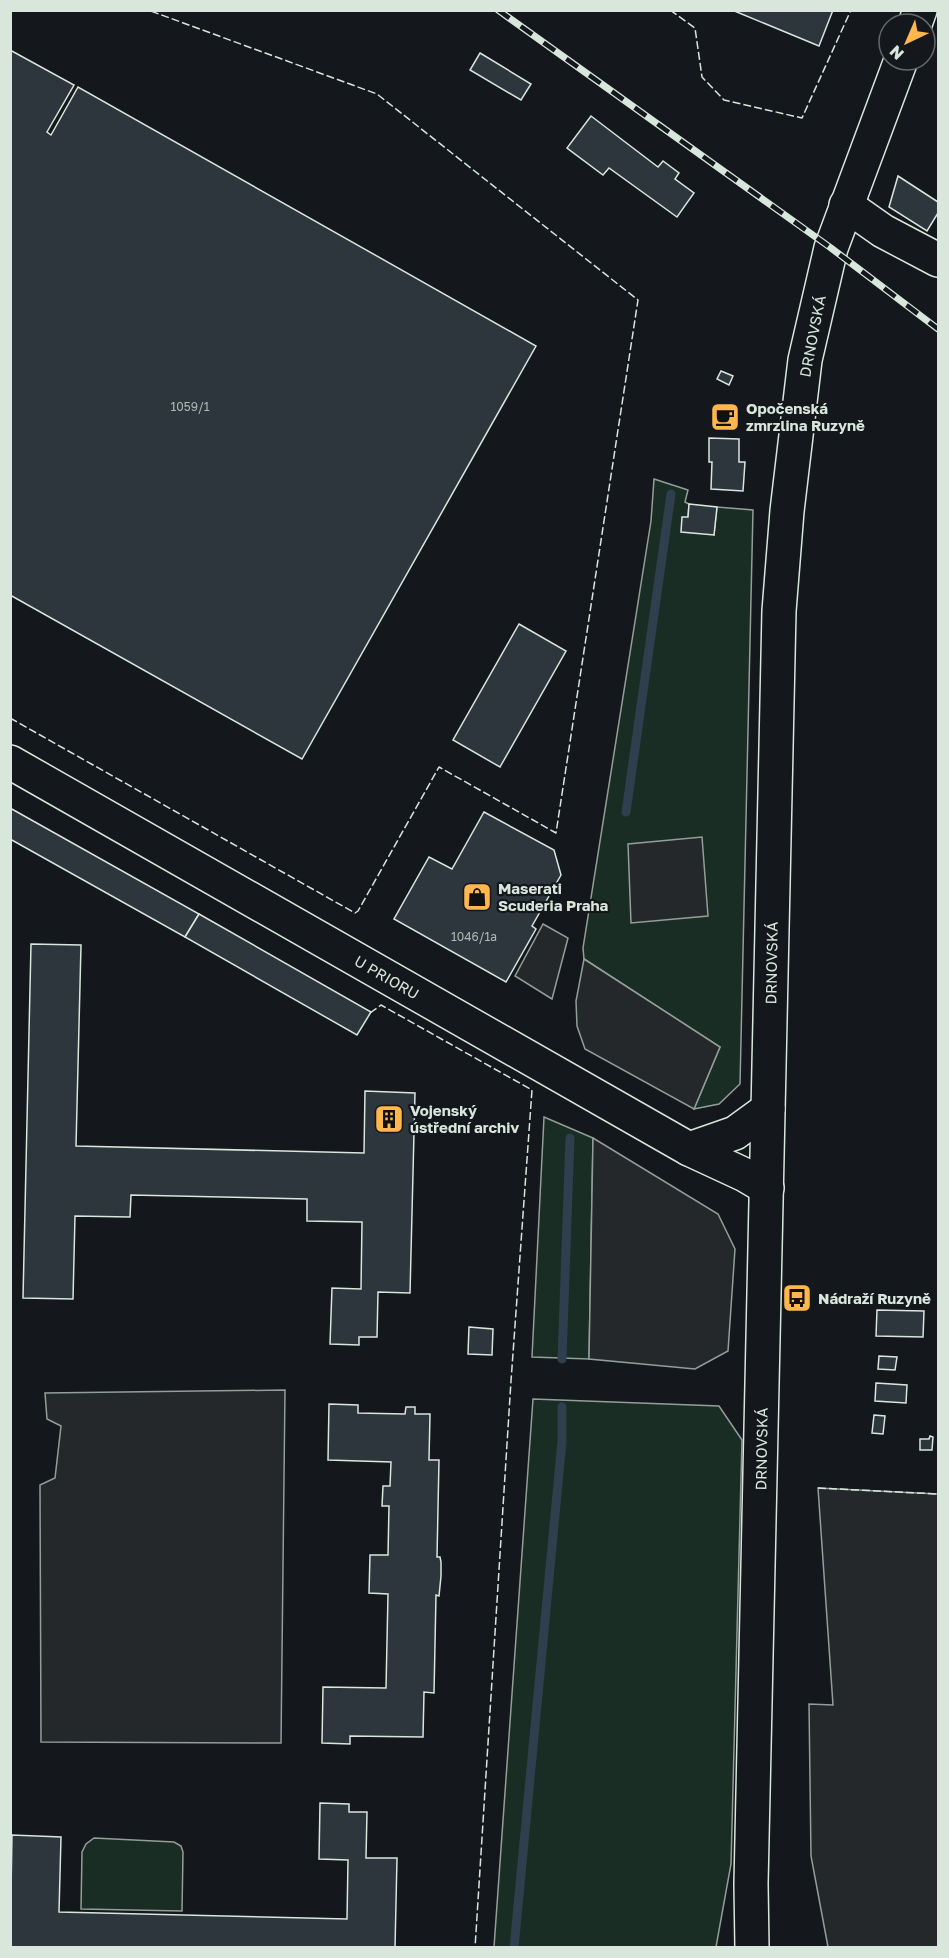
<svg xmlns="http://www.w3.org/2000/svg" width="949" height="1958" viewBox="0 0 949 1958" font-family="'Golos Text',sans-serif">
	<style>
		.green { fill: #1a2d24; stroke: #939e99; stroke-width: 1.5 }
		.parking { fill: #24282b; stroke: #939e99; stroke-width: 1.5 }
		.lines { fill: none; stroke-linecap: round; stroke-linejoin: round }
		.stream { stroke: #2f3f4d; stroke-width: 9 }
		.building { fill: #2c363c; stroke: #d8e6dc; stroke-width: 1.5 }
		.minor-casing { stroke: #d8e6dc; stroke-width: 36 }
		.major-casing { stroke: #d8e6dc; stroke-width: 36 }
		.minor { stroke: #14181c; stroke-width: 33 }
		.major { stroke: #14181c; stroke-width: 33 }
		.rail-casing { stroke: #d8e6dc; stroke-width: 7 }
		.rail { stroke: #14181c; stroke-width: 4.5; stroke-dasharray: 14; stroke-linecap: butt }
		.fence { stroke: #d8e6dc; stroke-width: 1.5; stroke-dasharray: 8 3; stroke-linecap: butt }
		.labels { text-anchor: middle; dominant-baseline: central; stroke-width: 4.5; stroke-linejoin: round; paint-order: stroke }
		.number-label { font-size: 12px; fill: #adbab4 }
		.street-label { font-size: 15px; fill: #d8e6dc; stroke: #14181c }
		.poi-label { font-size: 15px; font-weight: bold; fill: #d8e6dc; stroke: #14181c; text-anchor: start }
	</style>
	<rect width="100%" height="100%" fill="#14181c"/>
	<g class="green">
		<polygon points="654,479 688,490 685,502 689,504 688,517 714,535 717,507 753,510 740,1084 719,1104 694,1109 720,1047 584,959 583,948 651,521"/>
		<polygon points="544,1117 593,1138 589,1359 532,1357"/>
		<polygon points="533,1399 719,1406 742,1440 731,1864 716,1947 494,1947"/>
		<polygon points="94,1838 174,1842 181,1846 183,1852 182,1911 81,1909 82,1852 86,1844"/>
	</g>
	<g class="parking">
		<polygon points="702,837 708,916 631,923 628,844"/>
		<polygon points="543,924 568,938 552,999 515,976"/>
		<polygon points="584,959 720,1047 694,1109 585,1049 577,1026 576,1001"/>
		<polygon points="593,1138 718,1214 735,1249 728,1351 695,1369 589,1359"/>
		<polygon points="285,1390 281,1743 41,1742 40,1485 55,1478 61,1426 47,1419 45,1393"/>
		<polygon points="818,1488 938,1494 938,1947 828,1947 811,1856 809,1704 833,1705"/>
	</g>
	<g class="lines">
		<g class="stream">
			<polyline points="626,812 671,494"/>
			<polyline points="562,1359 570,1138"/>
			<polyline points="514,1948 562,1441 562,1407"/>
		</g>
	</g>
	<g class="building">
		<polygon points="732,10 833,10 819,46"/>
		<polygon points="10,50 74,85 47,132 51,135 78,87 536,346 302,759 10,595"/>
		<polygon points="480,53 531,84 521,100 470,70"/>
		<polygon points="591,116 658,167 663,161 679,173 675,179 694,193 677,217 609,168 603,175 567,148"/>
		<polygon points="898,176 938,202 938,213 927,231 889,207"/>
		<polygon points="721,371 733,376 729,385 717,379"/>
		<polygon points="709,438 739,439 739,462 745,462 743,491 711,489 712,462 709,462"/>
		<polygon points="689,504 717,507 714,535 681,532 682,517 688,517"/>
		<polygon points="519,624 566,651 500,767 453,740"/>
		<polygon points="10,808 199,914 185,937 10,839"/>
		<polygon points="484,812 554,850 561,875 532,926 536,929 506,982 394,919 429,857 452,869"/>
		<polygon points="199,914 371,1012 357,1035 185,937"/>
		<polygon points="31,944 81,945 76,1146 364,1153 365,1091 415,1093 410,1293 378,1292 377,1337 359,1337 359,1345 330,1344 332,1288 361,1289 362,1222 307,1221 307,1199 131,1195 130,1217 75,1216 73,1299 23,1298"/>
		<polygon points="877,1310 924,1311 923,1337 876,1336"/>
		<polygon points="469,1327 493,1329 492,1355 468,1354"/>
		<polygon points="879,1356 897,1357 895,1370 878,1369"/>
		<polygon points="876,1383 907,1385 906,1403 875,1401"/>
		<polygon points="329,1404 358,1405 358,1413 405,1414 406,1407 415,1407 415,1414 430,1414 429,1460 439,1460 437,1557 440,1557 441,1562 441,1576 439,1596 436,1595 434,1693 424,1692 423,1737 350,1736 350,1744 322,1743 323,1687 386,1688 388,1594 369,1593 370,1555 388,1555 389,1506 382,1506 383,1486 390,1486 391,1462 328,1460"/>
		<polygon points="874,1415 885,1416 883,1434 872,1433"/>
		<polygon points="930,1436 933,1437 932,1450 920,1450 920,1439 929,1439"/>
		<polygon points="320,1803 349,1804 349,1812 367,1812 366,1858 397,1858 395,1948 10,1948 12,1835 61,1837 59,1912 347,1919 348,1860 319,1859"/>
	</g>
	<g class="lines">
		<g class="minor-casing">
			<g id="minor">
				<polyline points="846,205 883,231 938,260"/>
				<polyline points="10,762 689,1149 745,1175 767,1188"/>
			</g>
		</g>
		<g class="major-casing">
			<g id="major">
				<polyline points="915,24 920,10"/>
				<polyline points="689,1149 735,1133 768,1109"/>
				<polyline points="752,1948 751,1884 779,611 787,511 805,360 831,248 901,60"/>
			</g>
		</g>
		<use href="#minor" class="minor"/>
		<use href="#major" class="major"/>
		<g class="rail-casing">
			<polyline id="rail" points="498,10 831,248 938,329"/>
		</g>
		<use href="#rail" class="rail"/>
		<g class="fence">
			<polyline points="670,10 695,28 702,77 724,100 802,118 851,10"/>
			<polyline points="10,718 355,913 358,911 439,767 556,833 638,300 377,94 148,10"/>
			<polyline points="370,1013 381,1005 532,1090 511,1381 475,1948"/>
			<polyline points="818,1488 938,1494"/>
		</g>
	</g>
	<defs>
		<g id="cafe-square" transform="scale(1.5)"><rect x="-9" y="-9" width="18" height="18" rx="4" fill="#ffb74d" stroke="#14181c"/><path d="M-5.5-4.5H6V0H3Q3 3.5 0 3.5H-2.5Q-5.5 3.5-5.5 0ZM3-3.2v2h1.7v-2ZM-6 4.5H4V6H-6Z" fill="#111"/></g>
		<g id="shop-square" transform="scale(1.5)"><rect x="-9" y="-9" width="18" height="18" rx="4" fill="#ffb74d" stroke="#14181c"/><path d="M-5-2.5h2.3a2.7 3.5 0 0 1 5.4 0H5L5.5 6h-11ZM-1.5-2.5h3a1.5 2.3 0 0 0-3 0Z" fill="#111"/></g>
		<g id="building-square" transform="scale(1.5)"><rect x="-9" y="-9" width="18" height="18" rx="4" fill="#ffb74d" stroke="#14181c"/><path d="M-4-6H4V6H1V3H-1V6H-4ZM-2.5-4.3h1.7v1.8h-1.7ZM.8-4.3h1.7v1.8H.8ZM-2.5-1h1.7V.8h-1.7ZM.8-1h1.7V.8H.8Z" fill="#111"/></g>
		<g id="bus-square" transform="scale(1.5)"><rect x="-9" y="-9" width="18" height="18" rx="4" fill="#ffb74d" stroke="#14181c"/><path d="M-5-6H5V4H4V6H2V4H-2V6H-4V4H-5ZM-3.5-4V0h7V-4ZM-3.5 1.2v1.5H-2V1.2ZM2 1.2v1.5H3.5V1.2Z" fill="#111"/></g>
	</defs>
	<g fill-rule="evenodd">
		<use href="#cafe-square" x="725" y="417"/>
		<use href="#shop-square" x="477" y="897"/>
		<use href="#building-square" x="389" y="1119"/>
		<use href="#bus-square" x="797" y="1298"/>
	</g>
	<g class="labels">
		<g class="number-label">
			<text x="190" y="406">1059/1</text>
			<text x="474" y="936">1046/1a</text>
		</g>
		<g class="street-label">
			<text transform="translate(812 336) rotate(-79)">DRNOVSKÁ</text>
			<text transform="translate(771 963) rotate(-89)">DRNOVSKÁ</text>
			<text transform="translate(387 977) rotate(30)">U PRIORU</text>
			<text transform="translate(761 1449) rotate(-89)">DRNOVSKÁ</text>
		</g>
		<g class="poi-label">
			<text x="746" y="408">Opočenská<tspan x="746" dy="17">zmrzlina Ruzyně</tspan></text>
			<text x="498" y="888">Maserati<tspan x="498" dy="17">Scuderia Praha</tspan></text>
			<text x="410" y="1110">Vojenský<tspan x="410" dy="17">ústřední archiv</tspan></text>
			<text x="818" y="1298">Nádraží Ruzyně</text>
		</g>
	</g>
	<rect width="949" height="1958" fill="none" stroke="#d8e6dc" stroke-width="24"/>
	<g transform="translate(907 42) rotate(224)"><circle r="28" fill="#14181c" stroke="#626a69" stroke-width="1.5"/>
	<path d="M0-4.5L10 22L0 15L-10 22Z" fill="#ffb74d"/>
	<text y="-9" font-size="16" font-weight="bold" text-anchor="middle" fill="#d8e6dc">N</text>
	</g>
</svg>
